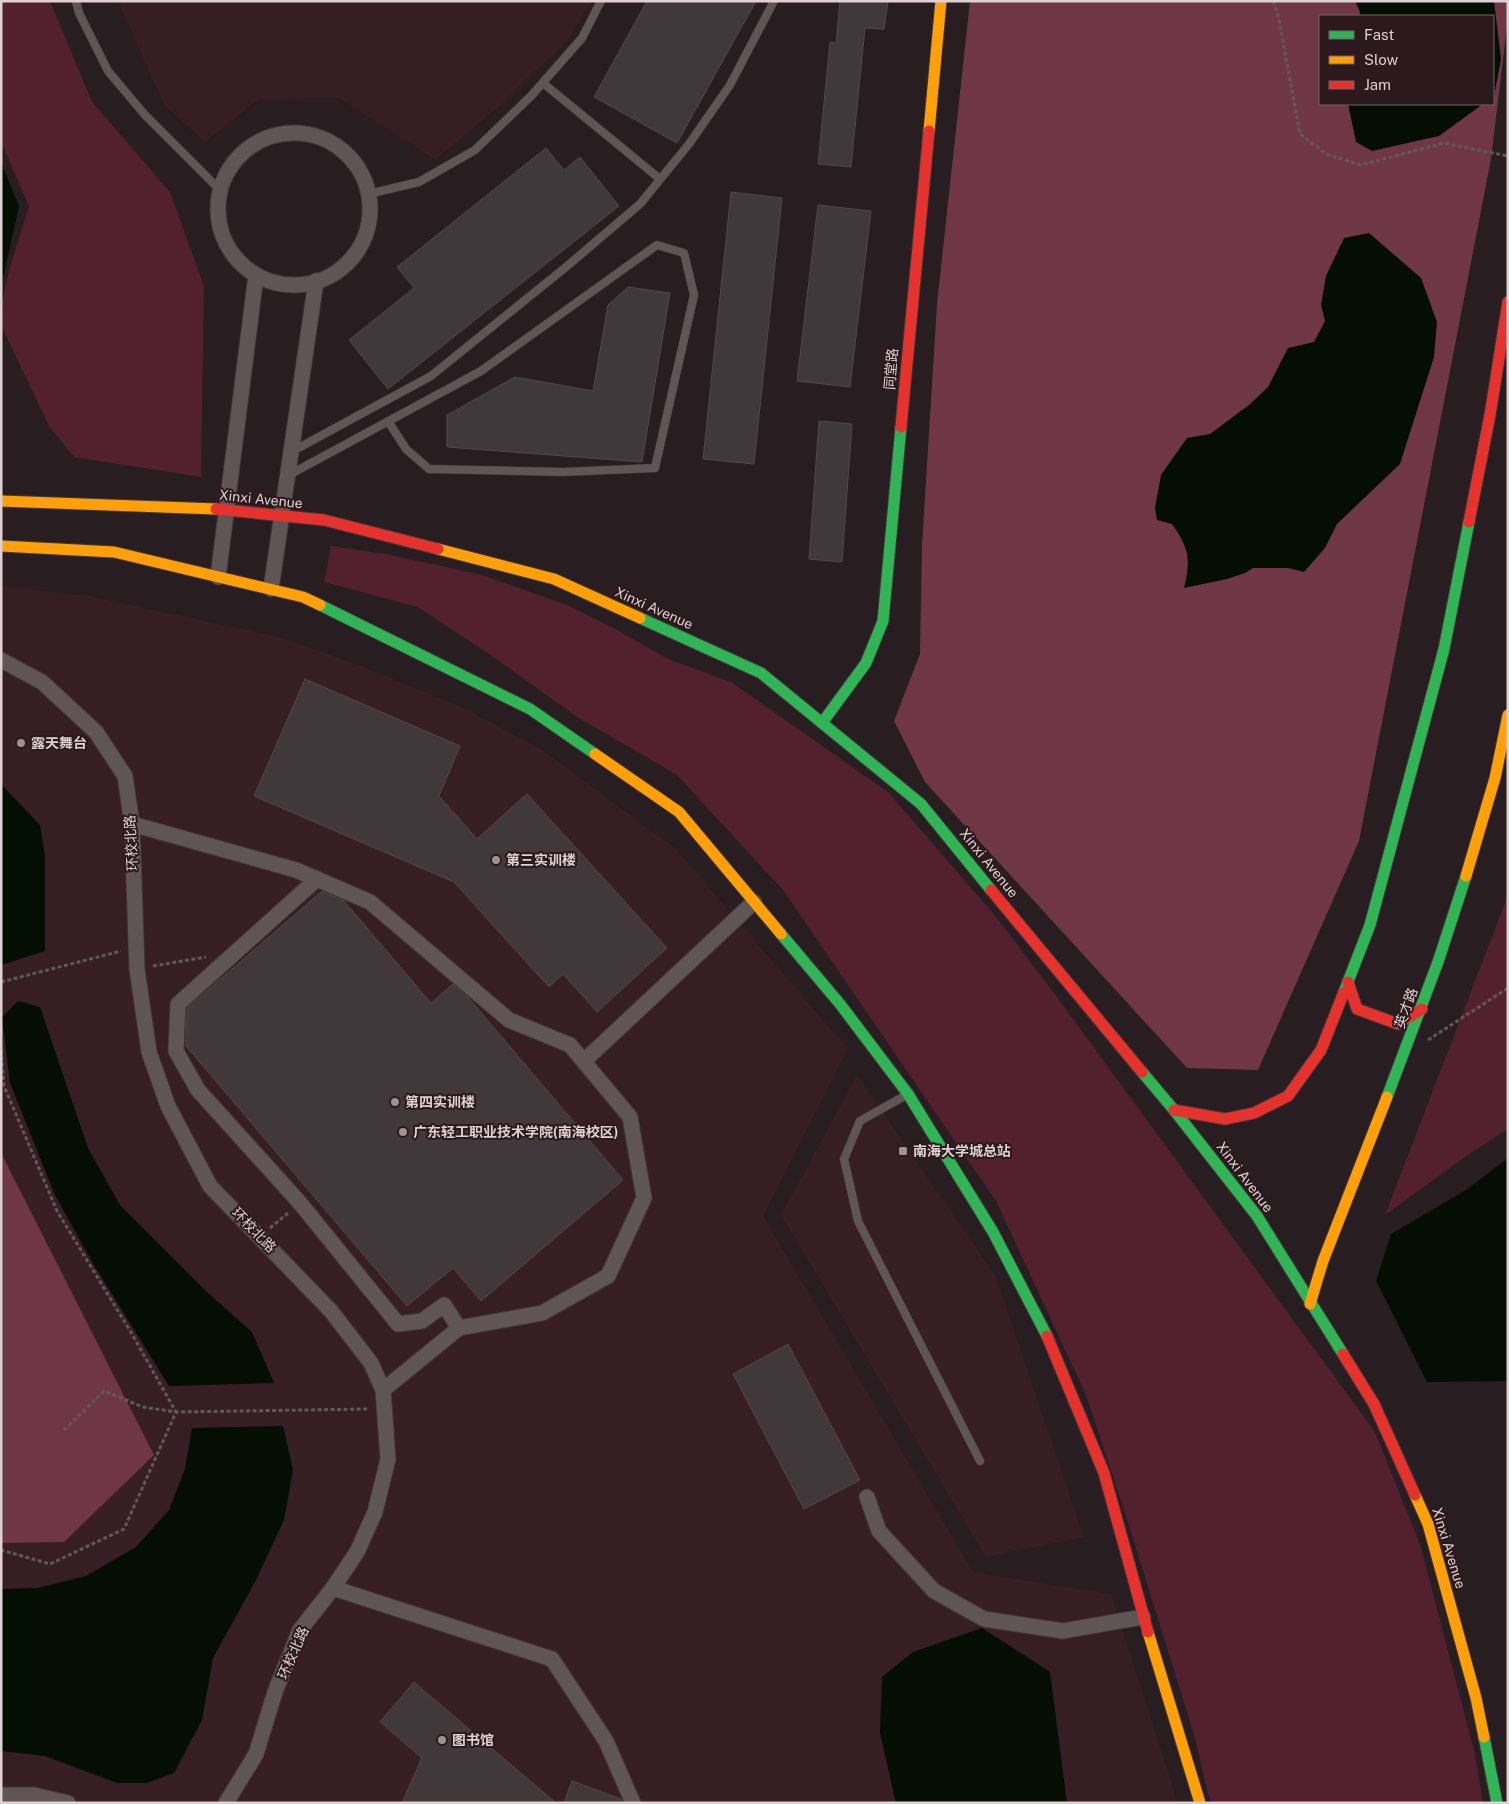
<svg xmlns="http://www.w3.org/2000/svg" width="1509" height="1804" viewBox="0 0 1509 1804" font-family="'Public Sans','Noto Sans SC',sans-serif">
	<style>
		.built { fill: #361e24 }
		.green { fill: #532030 }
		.forest { fill: #6f3746; fill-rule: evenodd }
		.water { fill: #040e03 }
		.building { fill: #40383a; stroke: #52484b }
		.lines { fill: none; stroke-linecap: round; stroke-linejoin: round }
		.lane-casing { stroke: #41383a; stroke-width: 9 }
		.street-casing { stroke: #41383a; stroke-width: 17 }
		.fast-casing { stroke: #41383a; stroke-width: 13 }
		.slow-casing { stroke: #41383a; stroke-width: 13 }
		.jam-casing { stroke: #41383a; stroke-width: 13 }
		.path { stroke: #60585b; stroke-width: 3; stroke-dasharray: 4 2.5; stroke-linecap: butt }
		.lane { stroke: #5f5557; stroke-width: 8 }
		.street { stroke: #5f5557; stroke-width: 15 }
		.fast { stroke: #30b455; stroke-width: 11 }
		.slow { stroke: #ff9f0a; stroke-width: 11 }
		.jam { stroke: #e5322d; stroke-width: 11 }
		.poi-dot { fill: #9e9194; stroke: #2c191d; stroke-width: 2 }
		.labels { text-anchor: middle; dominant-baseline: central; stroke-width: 4; stroke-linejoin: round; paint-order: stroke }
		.street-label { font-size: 14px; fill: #ded0d3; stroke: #2c191d }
		.poi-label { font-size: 14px; font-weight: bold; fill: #ded0d3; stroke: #2c191d; text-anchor: start }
	</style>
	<rect width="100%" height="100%" fill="#281d20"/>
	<g class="built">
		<polygon points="118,1 592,1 569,38 502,104 435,160 340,98 259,99 205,142 164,105"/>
		<polygon points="1,586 89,596 280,637 364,667 464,708 541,749 675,848 848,1049 763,1216 973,1572 1111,1594 1178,1803 1,1803"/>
		<polygon points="857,1075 996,1277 1084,1537 986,1557 781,1215"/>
	</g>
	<g class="green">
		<path d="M1,1H50L92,102L170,192L204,286L201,477L74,457L49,426L1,325C1,285 18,244 29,206L1,142Z"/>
		<polygon points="331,546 386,554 482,575 567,605 619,631 668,659 731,682 888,792 997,918 1054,993 1375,1432 1420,1544 1475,1754 1483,1803 1212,1803 1208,1794 1195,1738 1127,1519 1086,1395 996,1201 783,890 677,775 577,717 492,656 418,607 324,582"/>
		<polygon points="1508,890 1508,1129 1469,1154 1385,1215 1505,903"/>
	</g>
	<g class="forest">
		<path d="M970,1H1508V18L1491,159L1359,841L1258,1070L1187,1068L925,782L894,721L920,654L922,545L937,304ZM1320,16H1493V104H1320Z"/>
		<polygon points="1,1153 154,1455 64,1542 1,1543"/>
	</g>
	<g class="water">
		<polygon points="1355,1 1494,1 1501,59 1494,97 1493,98 1493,16 1359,16 1360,12"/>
		<polygon points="1348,104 1483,104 1439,136 1372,151 1356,142"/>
		<polygon points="1,163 19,206 1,287"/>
		<path d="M1369,233L1421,278L1437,322L1434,357L1400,464L1337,524L1325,548L1304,572L1288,568H1253L1245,573L1227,579L1184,588C1191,559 1189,548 1172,524L1157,520L1155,508L1161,475L1187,438L1210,434L1249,405L1268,387L1288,348L1314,342L1325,321L1321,305L1326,276L1344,238Z"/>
		<polygon points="1,784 40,825 45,856 45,951 1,965"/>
		<polygon points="18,1001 40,1007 88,1148 120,1205 208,1293 252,1332 274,1383 169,1386 92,1262 55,1195 10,1083 2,1017"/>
		<polygon points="1508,1158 1508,1381 1427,1382 1376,1281 1391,1234 1466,1190"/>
		<polygon points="283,1426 293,1470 284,1520 256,1580 213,1658 202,1720 174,1773 147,1783 117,1783 45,1756 1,1751 1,1589 38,1588 86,1576 136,1547 169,1510 185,1469 192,1428"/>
		<polygon points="982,1628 1050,1672 1067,1803 896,1803 880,1733 882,1677 913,1652"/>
	</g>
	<g class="building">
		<polygon points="647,1 756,1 677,143 594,97"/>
		<polygon points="840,1 888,1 884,29 865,28 851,167 818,164 830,42 836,43"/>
		<polygon points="546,148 564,170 580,157 619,206 388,389 349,340 414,288 397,267"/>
		<polygon points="731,192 782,198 754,464 703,459"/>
		<polygon points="818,205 871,211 850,387 797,381"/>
		<polygon points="628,287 670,293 642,462 447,447 447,415 515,377 593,391 608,305"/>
		<polygon points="819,421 852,424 842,562 809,559"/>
		<polygon points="305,679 460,746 439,796 477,839 527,794 667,948 597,1012 563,974 549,987 454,882 254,796"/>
		<polygon points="322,891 344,901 431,1003 453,984 467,996 623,1180 481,1301 453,1268 407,1306 186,1046 187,1008"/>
		<polygon points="788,1344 860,1480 804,1509 733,1374"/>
		<polygon points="414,1682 556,1803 402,1803 422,1758 380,1722"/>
		<polygon points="572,1781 621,1799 623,1803 564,1803"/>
	</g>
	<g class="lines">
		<g class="lane-casing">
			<g id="lane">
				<polyline points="76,1 79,13 108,71 145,115 220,190"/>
				<polyline points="543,83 660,179"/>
				<polyline points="368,194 419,182 475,150 532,95 582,38 601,1"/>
				<polyline points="291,452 431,376 566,267 640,204 689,144 730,85 774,1"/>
				<polyline points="289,475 481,371 657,245 684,253 694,295 655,468 563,472 429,469 406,449 388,421"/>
				<polyline points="908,1094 860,1121 844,1159 858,1221 980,1461"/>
			</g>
		</g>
		<g class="street-casing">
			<g id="street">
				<circle cx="294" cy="209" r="76"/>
				<polyline points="218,577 256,275"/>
				<polyline points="271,589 316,281"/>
				<polyline points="1,660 42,682 96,732 125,776 132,824 137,969 149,1052 168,1106 210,1186 331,1311 371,1363 383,1390 388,1459 375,1512 357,1552 333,1588 300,1630 275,1692 256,1754 226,1803"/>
				<polyline points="132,824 296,870 370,902 509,1020 570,1045 630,1117 644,1198 608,1276 542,1313 459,1328 383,1390"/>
				<polyline points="317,879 178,1004 176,1051 198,1090 300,1203 398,1324 422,1321 444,1305 459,1328"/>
				<polyline points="584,1061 754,902"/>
				<polyline points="867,1497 879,1531 934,1591 984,1619 1063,1631 1143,1617"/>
				<polyline points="333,1588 552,1659 606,1741 633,1803"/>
				<polyline points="1,1795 34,1795 68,1803"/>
			</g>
		</g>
		<g class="fast-casing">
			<g id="fast">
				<polyline points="320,605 530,709 595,754"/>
				<polyline points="640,618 761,673 921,804 991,890"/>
				<polyline points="822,723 866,663 883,621 901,427"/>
				<polyline points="781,934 840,1004 908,1094 993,1232 1047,1336"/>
				<polyline points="1344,992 1370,925 1444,649 1469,522"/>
				<polyline points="1142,1072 1174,1110 1257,1216 1343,1354"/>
				<polyline points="1387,1097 1438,962 1466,876"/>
				<polyline points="1484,1737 1497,1803"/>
			</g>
		</g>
		<g class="slow-casing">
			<g id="slow">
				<polyline points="929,131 941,1"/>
				<polyline points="1,501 216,509"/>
				<polyline points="1,546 114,552 303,597 320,605"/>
				<polyline points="438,549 554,579 640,618"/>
				<polyline points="595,754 679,812 781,934"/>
				<polyline points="1466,876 1495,778 1508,715"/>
				<polyline points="1310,1304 1323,1261 1387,1097"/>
				<polyline points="1415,1495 1428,1524 1476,1698 1484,1737"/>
				<polyline points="1148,1632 1200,1803"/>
			</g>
		</g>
		<g class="jam-casing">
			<g id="jam">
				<polyline points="901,427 929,131"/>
				<polyline points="216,509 324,520 438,549"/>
				<polyline points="1469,522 1490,415 1508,302"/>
				<polyline points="991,890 1142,1072"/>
				<polyline points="1348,982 1357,1009 1398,1024 1422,1009"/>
				<polyline points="1174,1110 1225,1119 1254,1113 1288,1096 1321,1050 1344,992"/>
				<polyline points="1047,1336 1104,1473 1148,1632"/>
				<polyline points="1343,1354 1374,1404 1415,1495"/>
			</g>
		</g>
		<g class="path">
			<polyline points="1273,1 1278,15 1300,134 1326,154 1361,165 1444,143 1508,156"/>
			<polyline points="153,966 206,957"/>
			<polyline points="1,982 121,951"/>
			<polyline points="1428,1040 1508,988"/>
			<polyline points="1,1050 4,1086 57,1211 132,1334 176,1412 124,1529 50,1564 1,1550"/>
			<polyline points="270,1228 288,1213"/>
			<polyline points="64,1430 104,1391 143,1407 176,1412 368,1409"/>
		</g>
		<use href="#lane" class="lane"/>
		<use href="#street" class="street"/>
		<use href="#fast" class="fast"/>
		<use href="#slow" class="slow"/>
		<use href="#jam" class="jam"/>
	</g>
	<g class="poi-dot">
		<circle cx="21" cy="743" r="5"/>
		<circle cx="496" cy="860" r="5"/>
		<circle cx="395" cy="1102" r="5"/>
		<circle cx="403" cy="1132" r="5"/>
		<rect x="898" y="1146" width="10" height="10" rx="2.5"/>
		<circle cx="442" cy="1740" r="5"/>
	</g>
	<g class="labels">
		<g class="street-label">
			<text transform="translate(891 369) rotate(-85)">同堂路</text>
			<text transform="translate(261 499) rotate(6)">Xinxi Avenue</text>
			<text transform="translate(654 608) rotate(24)">Xinxi Avenue</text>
			<text transform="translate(131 843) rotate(-93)">环校北路</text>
			<text transform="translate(989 863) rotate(51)">Xinxi Avenue</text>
			<text transform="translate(1406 1008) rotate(-70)">英才路</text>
			<text transform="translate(1245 1177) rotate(53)">Xinxi Avenue</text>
			<text transform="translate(254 1230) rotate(46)">环校北路</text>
			<text transform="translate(1449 1548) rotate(73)">Xinxi Avenue</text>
			<text transform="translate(293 1653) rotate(-66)">环校北路</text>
		</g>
		<g class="poi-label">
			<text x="31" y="743">露天舞台</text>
			<text x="506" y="860">第三实训楼</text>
			<text x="405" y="1102">第四实训楼</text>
			<text x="413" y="1132">广东轻工职业技术学院(南海校区)</text>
			<text x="913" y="1151">南海大学城总站</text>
			<text x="452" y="1740">图书馆</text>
		</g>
	</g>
	<rect width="1509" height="1804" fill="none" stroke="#ded0d3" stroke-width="5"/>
	<rect x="1319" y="15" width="175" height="90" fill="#2c191d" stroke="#736266"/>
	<rect x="1329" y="31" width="25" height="8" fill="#30b455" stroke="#736266"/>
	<text x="1364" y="40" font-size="15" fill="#ded0d3">Fast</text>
	<rect x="1329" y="56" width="25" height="8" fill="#ff9f0a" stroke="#736266"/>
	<text x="1364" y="65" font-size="15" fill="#ded0d3">Slow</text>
	<rect x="1329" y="81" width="25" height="8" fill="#e5322d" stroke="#736266"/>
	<text x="1364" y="90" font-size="15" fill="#ded0d3">Jam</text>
</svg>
